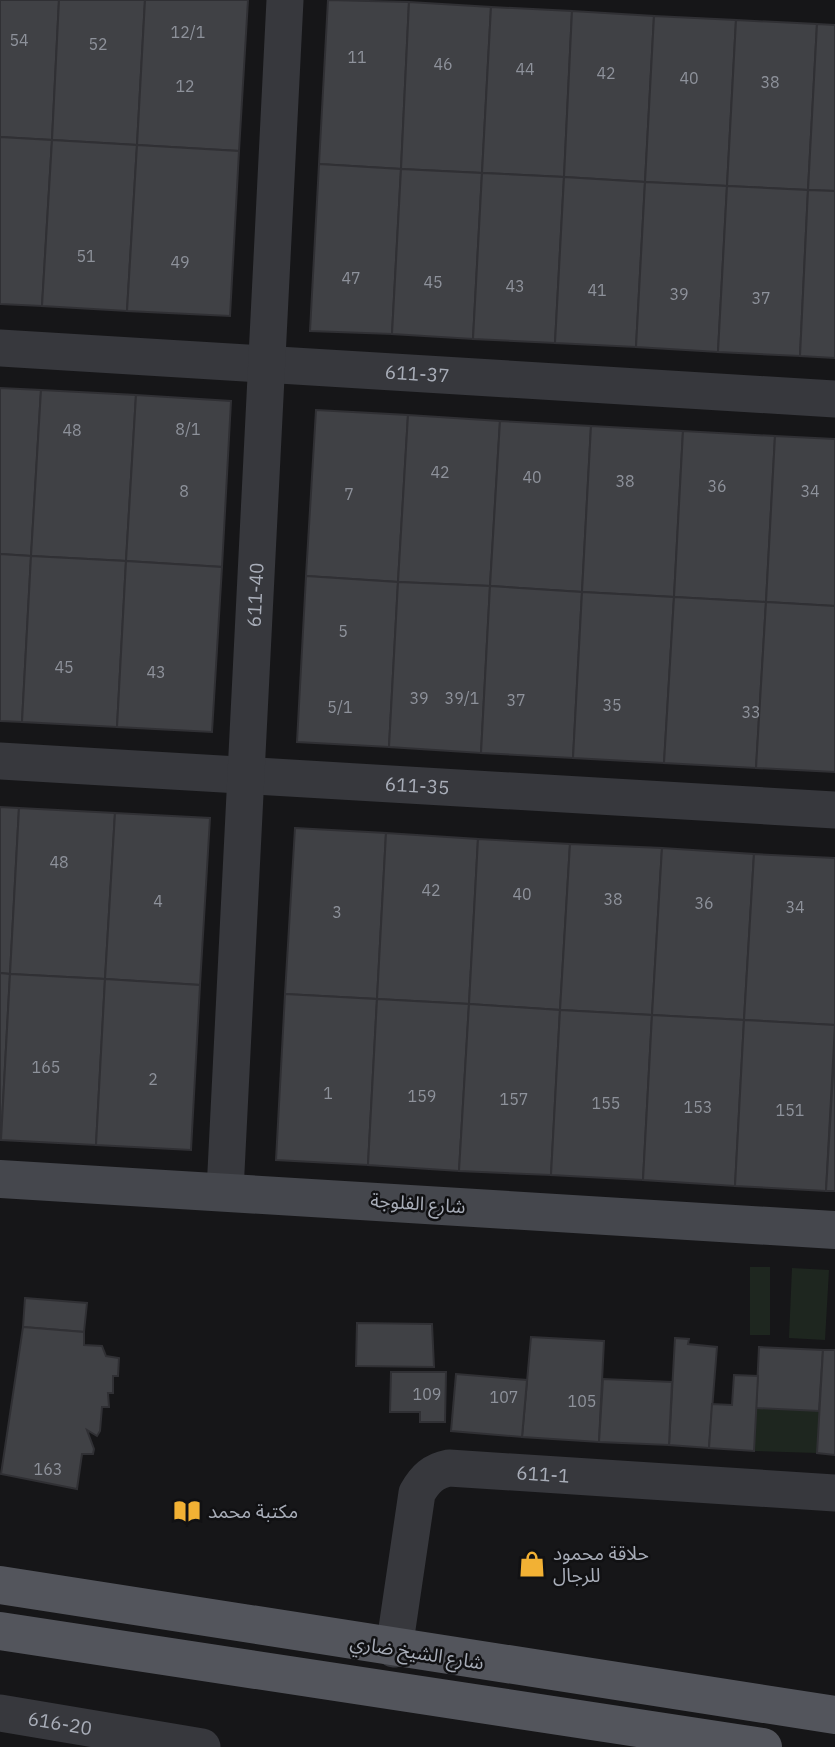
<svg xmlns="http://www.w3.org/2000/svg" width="835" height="1747" viewBox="0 0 835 1747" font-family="'IBM Plex Sans','Noto Sans Arabic',sans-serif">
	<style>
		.green { fill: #1e261f }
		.building { fill: #404145; stroke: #303034; stroke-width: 2 }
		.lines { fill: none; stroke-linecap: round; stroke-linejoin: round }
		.street { stroke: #37383d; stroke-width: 37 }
		.secondary { stroke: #45474d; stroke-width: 38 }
		.primary { stroke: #53555c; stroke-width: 38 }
		.labels { text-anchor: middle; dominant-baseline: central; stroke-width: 5; stroke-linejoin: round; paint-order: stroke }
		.number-label { font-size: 16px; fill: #8e929b }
		.street-label { font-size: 19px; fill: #a8adb8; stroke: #111113 }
		.poi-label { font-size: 19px; fill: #a8adb8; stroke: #111113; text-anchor: start }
	</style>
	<rect width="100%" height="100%" fill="#161618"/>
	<g class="green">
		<rect x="750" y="1267" width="20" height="68"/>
		<polygon points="792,1268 829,1270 825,1340 789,1338"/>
		<polygon points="756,1408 819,1411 817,1453 754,1451"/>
	</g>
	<g class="building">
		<polygon points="0,0 59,0 52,140 0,137"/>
		<polygon points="59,0 145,0 137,145 52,140"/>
		<polygon points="145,0 248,0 239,151 137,145"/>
		<polygon points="328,0 409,2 401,169 319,164"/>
		<polygon points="409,2 491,7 482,173 401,169"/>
		<polygon points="491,7 572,11 564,177 482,173"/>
		<polygon points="572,11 654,16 645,182 564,177"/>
		<polygon points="654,16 736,20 727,186 645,182"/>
		<polygon points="736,20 817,24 808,190 727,186"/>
		<polygon points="817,24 835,25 835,191 808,190"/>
		<polygon points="0,137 52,140 42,306 0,304"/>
		<polygon points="52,140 137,145 127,311 42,306"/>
		<polygon points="137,145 239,151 230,316 127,311"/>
		<polygon points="319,164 401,169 392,334 310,331"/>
		<polygon points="401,169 482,173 473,339 392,334"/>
		<polygon points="482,173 564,177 555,343 473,339"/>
		<polygon points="564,177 645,182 636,347 555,343"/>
		<polygon points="645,182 727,186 718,352 636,347"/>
		<polygon points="727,186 808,190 800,356 718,352"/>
		<polygon points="808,190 835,191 835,358 800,356"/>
		<polygon points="0,388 41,390 31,556 0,554"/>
		<polygon points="41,390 136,395 126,561 31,556"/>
		<polygon points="136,395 231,401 222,567 126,561"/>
		<polygon points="316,410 408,415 398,582 306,576"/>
		<polygon points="408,415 500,421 490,586 398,582"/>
		<polygon points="500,421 591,426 582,592 490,586"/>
		<polygon points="591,426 683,431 674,597 582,592"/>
		<polygon points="683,431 775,436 766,602 674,597"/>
		<polygon points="775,436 835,439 835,606 766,602"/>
		<polygon points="0,554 31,556 22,722 0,721"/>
		<polygon points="31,556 126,561 117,727 22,722"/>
		<polygon points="126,561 222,567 212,732 117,727"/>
		<polygon points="306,576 398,582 389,747 297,742"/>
		<polygon points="398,582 490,586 481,753 389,747"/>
		<polygon points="490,586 582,592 573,758 481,753"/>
		<polygon points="582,592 674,597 664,763 573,758"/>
		<polygon points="674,597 766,602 756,768 664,763"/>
		<polygon points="766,602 835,606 835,772 756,768"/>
		<polygon points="0,807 19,808 10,974 0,973"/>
		<polygon points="19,808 115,813 105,979 10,974"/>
		<polygon points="115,813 210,818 200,985 105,979"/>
		<polygon points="295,828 386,833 377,999 285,994"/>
		<polygon points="386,833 478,839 469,1004 377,999"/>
		<polygon points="478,839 570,844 560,1010 469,1004"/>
		<polygon points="570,844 662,848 652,1015 560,1010"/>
		<polygon points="662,848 754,854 744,1020 652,1015"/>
		<polygon points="754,854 835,858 835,1025 744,1020"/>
		<polygon points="0,973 10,974 1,1140 0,1140"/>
		<polygon points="10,974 105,979 96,1145 1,1140"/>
		<polygon points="105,979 200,985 191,1150 96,1145"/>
		<polygon points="285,994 377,999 368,1165 276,1160"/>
		<polygon points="377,999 469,1004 459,1171 368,1165"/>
		<polygon points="469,1004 560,1010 551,1175 459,1171"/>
		<polygon points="560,1010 652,1015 643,1180 551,1175"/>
		<polygon points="652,1015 744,1020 735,1186 643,1180"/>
		<polygon points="744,1020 835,1025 826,1191 735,1186"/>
		<polygon points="835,1041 835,1191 826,1191"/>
		<polygon points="25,1298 87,1303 84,1332 23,1327"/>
		<polygon points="357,1323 432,1324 434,1367 356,1366"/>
		<polygon points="23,1327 84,1332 84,1345 102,1346 106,1356 119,1358 118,1376 113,1376 113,1393 108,1393 109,1407 102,1407 100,1431 97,1436 87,1430 94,1449 93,1454 82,1454 77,1489 1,1474"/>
		<polygon points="531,1337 604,1341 599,1442 522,1437"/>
		<polygon points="675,1338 689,1339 688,1344 717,1347 709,1448 669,1445"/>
		<polygon points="759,1347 823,1350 819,1411 756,1408"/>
		<polygon points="823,1350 835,1350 835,1455 817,1453"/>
		<polygon points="391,1372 446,1372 445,1422 420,1422 420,1412 390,1412"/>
		<polygon points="456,1374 527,1380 522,1437 451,1431"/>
		<polygon points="734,1375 758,1376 754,1451 709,1448 712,1404 732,1405"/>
		<polygon points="603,1379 672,1382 669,1445 599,1442"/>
	</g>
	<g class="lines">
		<g class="street">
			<path id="s1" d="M0,348L835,399"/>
			<path id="s2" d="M0,761L835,810"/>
			<path id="s3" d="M225,1191L285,0"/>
			<path id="s4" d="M394,1649L417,1493C425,1479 433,1471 449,1468L835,1493"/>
			<path id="s5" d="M0,1713L202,1747"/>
		</g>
		<polyline class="secondary" points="0,1179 835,1230"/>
		<g class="primary">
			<polyline points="0,1585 835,1715"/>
			<polyline points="0,1631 763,1747"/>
		</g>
	</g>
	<defs>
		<g id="library-bare" transform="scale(2.1)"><path d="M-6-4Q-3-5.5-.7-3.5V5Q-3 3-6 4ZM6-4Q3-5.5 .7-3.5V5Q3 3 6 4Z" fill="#f2b134" stroke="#111113" stroke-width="2.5" paint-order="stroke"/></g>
		<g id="shop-bare" transform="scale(2.1)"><path d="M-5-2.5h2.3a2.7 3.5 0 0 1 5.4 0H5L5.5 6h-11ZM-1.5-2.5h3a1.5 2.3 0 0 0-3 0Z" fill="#f2b134" stroke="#111113" stroke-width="2.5" paint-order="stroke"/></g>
	</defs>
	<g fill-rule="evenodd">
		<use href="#library-bare" x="187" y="1511"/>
		<use href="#shop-bare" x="532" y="1564"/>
	</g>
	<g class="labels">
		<g class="number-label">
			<text x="188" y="32">12/1</text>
			<text x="19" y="40">54</text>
			<text x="98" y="44">52</text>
			<text x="357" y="57">11</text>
			<text x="443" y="64">46</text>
			<text x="525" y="69">44</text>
			<text x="606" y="73">42</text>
			<text x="689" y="78">40</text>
			<text x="770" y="82">38</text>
			<text x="185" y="86">12</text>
			<text x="86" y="256">51</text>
			<text x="180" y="262">49</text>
			<text x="351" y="278">47</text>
			<text x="433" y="282">45</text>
			<text x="515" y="286">43</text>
			<text x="597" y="290">41</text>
			<text x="679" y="294">39</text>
			<text x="761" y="298">37</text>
			<text x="188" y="429">8/1</text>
			<text x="72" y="430">48</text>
			<text x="440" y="472">42</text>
			<text x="532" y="477">40</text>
			<text x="625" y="481">38</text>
			<text x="717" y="486">36</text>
			<text x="184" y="491">8</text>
			<text x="810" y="491">34</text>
			<text x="349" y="494">7</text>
			<text x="343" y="631">5</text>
			<text x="64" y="667">45</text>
			<text x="156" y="672">43</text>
			<text x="419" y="698">39</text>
			<text x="462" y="698">39/1</text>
			<text x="516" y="700">37</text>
			<text x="612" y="705">35</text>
			<text x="340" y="707">5/1</text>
			<text x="751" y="712">33</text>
			<text x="59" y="862">48</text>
			<text x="431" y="890">42</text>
			<text x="522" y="894">40</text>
			<text x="613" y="899">38</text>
			<text x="158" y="901">4</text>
			<text x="704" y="903">36</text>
			<text x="795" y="907">34</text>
			<text x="337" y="912">3</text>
			<text x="46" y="1067">165</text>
			<text x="153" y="1079">2</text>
			<text x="328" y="1093">1</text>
			<text x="422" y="1096">159</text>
			<text x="514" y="1099">157</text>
			<text x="606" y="1103">155</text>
			<text x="698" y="1107">153</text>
			<text x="790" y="1110">151</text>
			<text x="427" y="1394">109</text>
			<text x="504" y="1397">107</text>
			<text x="582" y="1401">105</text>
			<text x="48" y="1469">163</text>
		</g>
		<g class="street-label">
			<text stroke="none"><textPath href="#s1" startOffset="418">611-37</textPath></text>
			<text stroke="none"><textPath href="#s3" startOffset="597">611-40</textPath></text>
			<text stroke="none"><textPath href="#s2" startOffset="418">611-35</textPath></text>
			<text transform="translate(418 1203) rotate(4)">شارع الفلوجة</text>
			<text stroke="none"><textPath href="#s4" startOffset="294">611-1</textPath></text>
			<text transform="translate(417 1652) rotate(9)">شارع الشيخ ضاري</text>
			<text stroke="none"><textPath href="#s5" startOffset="61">616-20</textPath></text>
		</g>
		<g class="poi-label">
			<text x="208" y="1511">مكتبة محمد</text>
			<text x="553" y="1553">حلاقة محمود<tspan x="553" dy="22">للرجال</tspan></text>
		</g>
	</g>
</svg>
